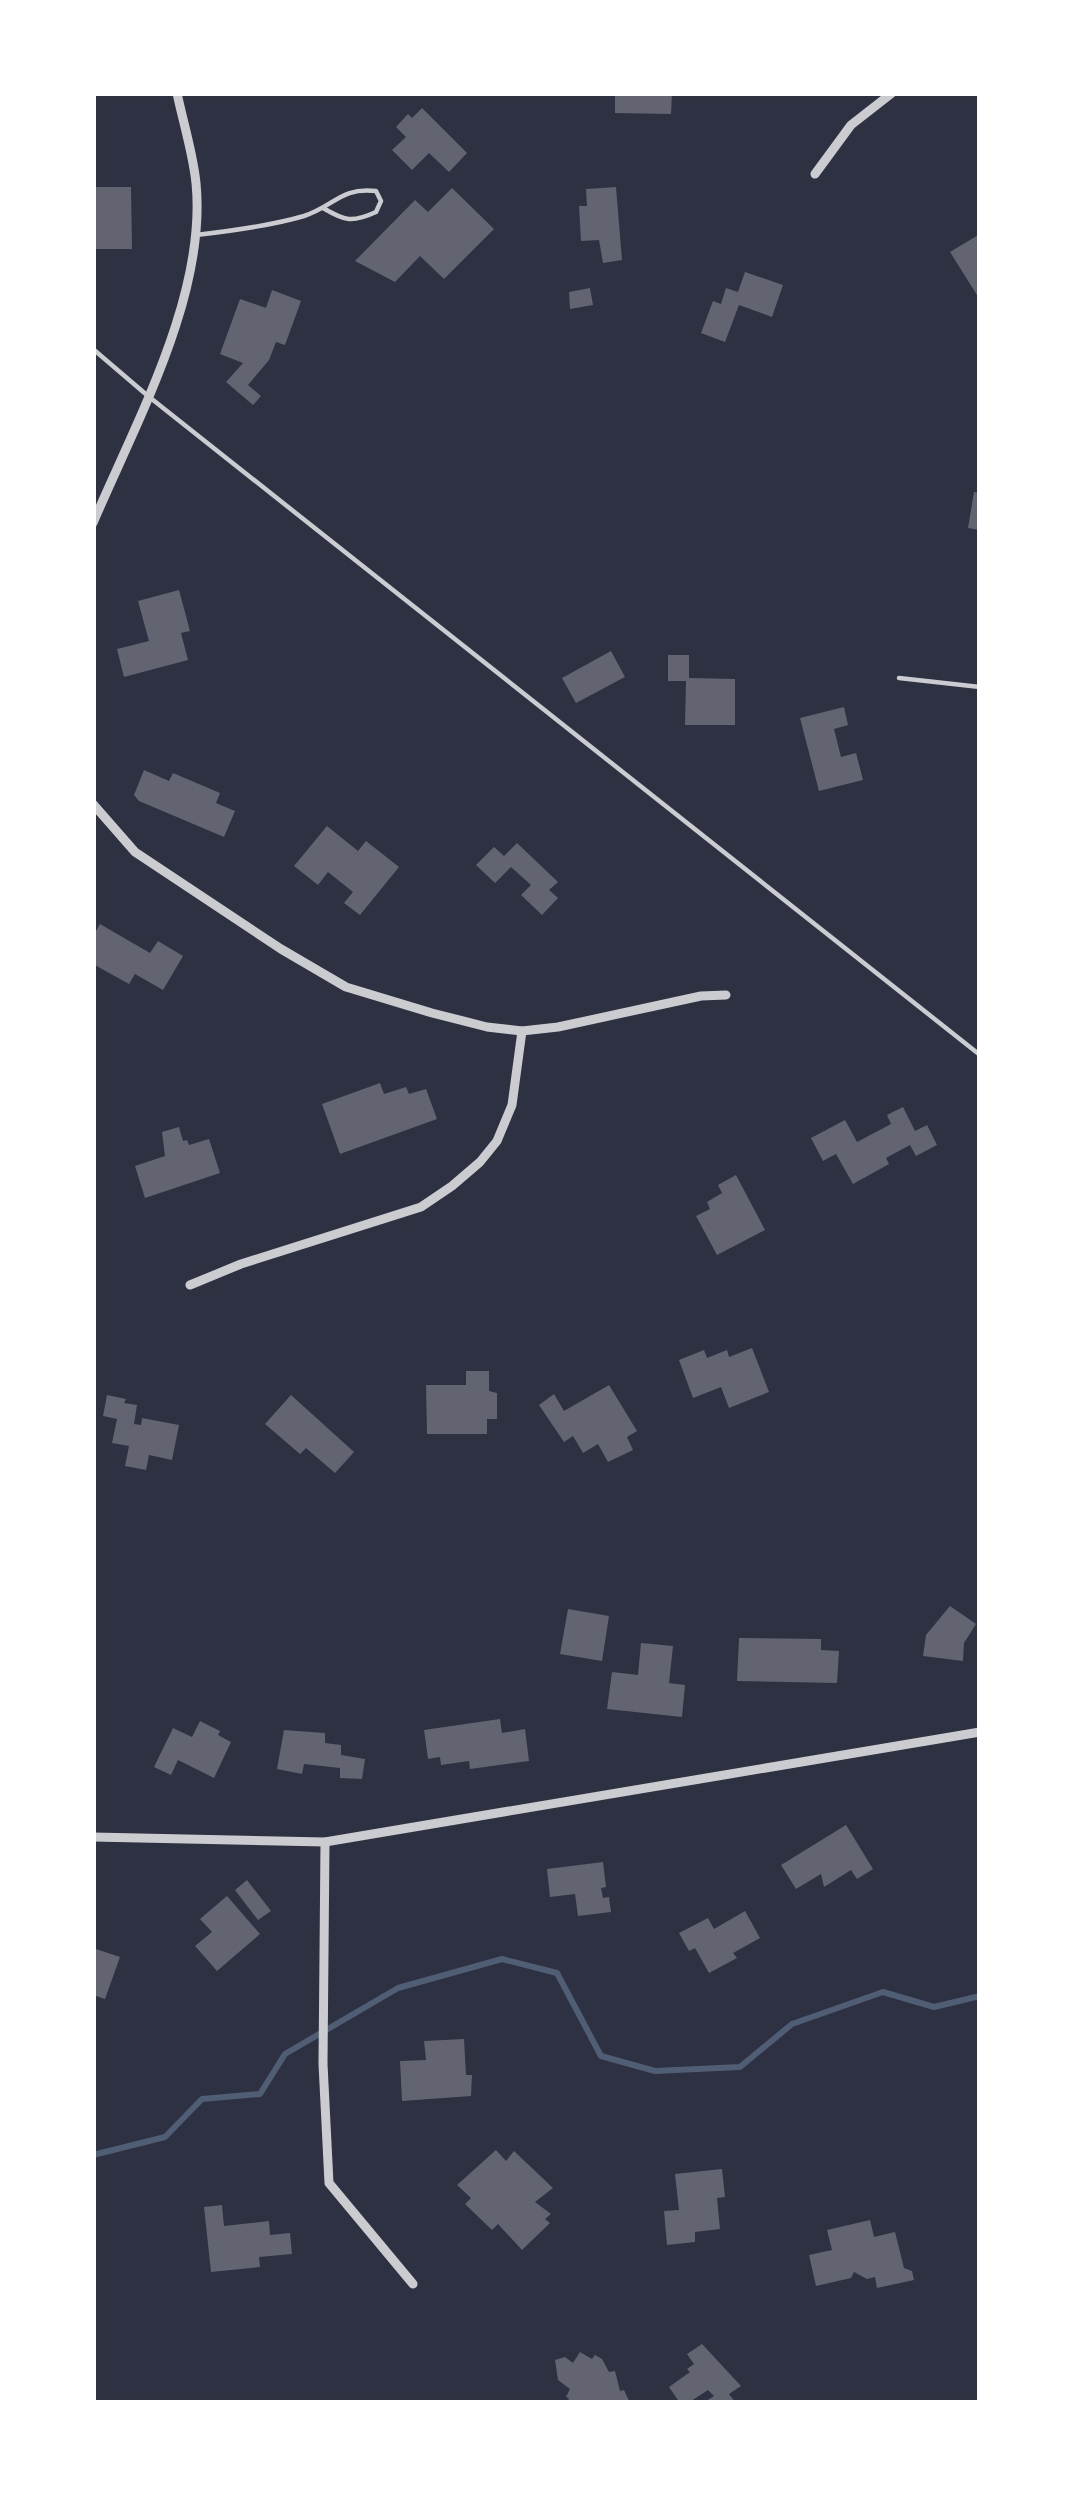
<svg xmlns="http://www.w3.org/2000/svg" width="1073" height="2496" viewBox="0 0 1073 2496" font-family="Inter,sans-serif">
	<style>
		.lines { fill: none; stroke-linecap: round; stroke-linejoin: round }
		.stream { stroke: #4f5d75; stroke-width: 6 }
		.building { fill: #626471 }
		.service { stroke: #caccd0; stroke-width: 4.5 }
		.minor { stroke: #caccd0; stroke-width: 9 }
	</style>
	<rect width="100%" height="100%" fill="#2d3142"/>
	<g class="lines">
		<polyline class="stream" points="93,2155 165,2137 202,2099 260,2094 285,2054 398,1988 502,1959 557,1973 601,2056 655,2071 740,2067 792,2024 883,1992 934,2007 980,1996"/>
	</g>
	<g class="building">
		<polygon points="627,93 672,93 671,114 615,113 615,95 627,95"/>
		<polygon points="422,108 467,153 449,172 429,153 412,170 392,150 406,137 396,127 408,114 412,118"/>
		<polygon points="93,187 131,187 132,249 93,249"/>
		<polygon points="616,187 622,260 603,263 599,240 581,241 579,206 587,206 586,189"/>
		<polygon points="452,188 494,229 444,279 420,256 395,282 355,261 415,200 428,212"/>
		<polygon points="980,234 980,293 977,295 950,252"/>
		<polygon points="745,272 783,285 772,317 739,305 725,342 701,333 713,301 721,304 726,288 738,292"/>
		<polygon points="590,288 593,305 570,309 569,292"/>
		<polygon points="272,290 301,301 285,345 276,342 269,360 248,385 261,396 253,405 226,382 243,363 220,354 240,299 266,308"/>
		<polygon points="974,492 980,493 980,530 968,528"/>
		<polygon points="179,590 190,631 181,633 188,660 124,677 117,649 149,641 138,601"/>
		<polygon points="611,651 625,677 576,703 562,678"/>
		<polygon points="668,655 689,655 689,678 735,679 735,725 685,725 686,681 668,681"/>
		<polygon points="844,707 848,725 834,729 841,757 856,753 863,780 819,791 800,718"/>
		<polygon points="144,770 169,781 173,773 220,793 216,803 235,811 224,837 139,801 134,795"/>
		<polygon points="327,826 358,851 366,841 399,867 360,915 344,903 353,892 328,872 318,885 294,866"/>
		<polygon points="517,843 558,882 549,890 558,898 542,915 521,895 531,885 511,867 495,883 476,865 494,847 504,856"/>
		<polygon points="100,924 150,953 158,941 183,956 163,990 135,974 129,984 93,964 93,936"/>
		<polygon points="380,1083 384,1094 406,1087 409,1094 426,1089 437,1119 340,1154 322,1104"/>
		<polygon points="903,1107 915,1131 927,1125 937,1145 916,1156 910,1145 886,1158 889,1164 853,1184 836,1154 823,1161 811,1138 845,1120 857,1142 891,1124 887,1115"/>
		<polygon points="179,1127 183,1141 187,1140 189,1145 209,1139 220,1173 145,1198 135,1166 165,1156 162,1132"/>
		<polygon points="736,1175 765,1230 717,1255 696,1216 710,1209 707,1202 722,1193 718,1185"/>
		<polygon points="752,1348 769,1392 729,1408 721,1387 693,1398 679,1360 704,1350 707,1358 727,1350 729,1357"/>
		<polygon points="466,1371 489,1371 489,1391 497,1393 497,1419 487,1419 487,1434 427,1434 426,1385 466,1385"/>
		<polygon points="609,1385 637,1431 627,1437 633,1450 608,1462 598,1444 583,1453 573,1436 564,1442 539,1405 554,1394 564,1411"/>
		<polygon points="107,1395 126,1399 124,1403 137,1405 134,1424 141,1425 142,1418 179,1425 172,1460 149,1455 146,1470 125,1466 129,1446 112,1443 117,1419 103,1416"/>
		<polygon points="291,1395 354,1452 335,1473 306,1448 300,1454 265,1424"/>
		<polygon points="950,1606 976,1624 964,1643 963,1661 923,1656 926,1635"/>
		<polygon points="568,1609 609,1616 602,1661 560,1654"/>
		<polygon points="739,1638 821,1639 821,1650 839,1651 837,1683 737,1681"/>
		<polygon points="641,1643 673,1646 669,1683 685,1685 682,1717 607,1709 612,1672 638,1675"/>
		<polygon points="500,1719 502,1733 525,1729 529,1761 470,1769 469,1761 441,1765 440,1757 428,1759 424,1730"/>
		<polygon points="200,1721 220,1731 218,1735 231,1742 214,1778 178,1760 171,1775 154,1767 173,1728 192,1737"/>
		<polygon points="284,1730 325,1733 325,1743 341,1745 341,1755 365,1759 362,1779 340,1778 340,1768 304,1764 302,1774 277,1769"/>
		<polygon points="846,1825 873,1869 857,1879 851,1870 824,1887 821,1874 796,1889 781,1865"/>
		<polygon points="603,1862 606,1887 601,1888 603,1898 609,1897 611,1912 578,1916 575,1894 550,1897 547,1869"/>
		<polygon points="247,1880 271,1911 258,1920 235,1890"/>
		<polygon points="227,1896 260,1934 217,1971 195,1946 212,1932 200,1919"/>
		<polygon points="745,1911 760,1938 733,1953 737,1958 709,1973 695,1948 689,1951 679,1933 708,1918 714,1929"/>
		<polygon points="93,1948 120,1957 105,1999 93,1995"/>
		<polygon points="464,2039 466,2075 472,2075 471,2096 402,2101 400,2061 426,2060 424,2041"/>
		<polygon points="496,2150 506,2161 514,2151 553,2188 535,2202 551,2214 545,2219 550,2223 522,2250 498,2224 492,2230 465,2204 471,2198 457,2185"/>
		<polygon points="722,2169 725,2197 717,2198 720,2229 695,2232 695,2242 667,2245 664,2211 679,2210 675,2174"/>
		<polygon points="222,2205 224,2226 269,2221 270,2235 290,2233 292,2254 259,2257 260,2267 211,2272 204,2207"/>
		<polygon points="870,2220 874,2237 895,2232 904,2268 912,2271 914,2280 877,2288 875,2277 867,2279 854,2272 851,2278 816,2286 809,2255 832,2250 827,2230"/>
		<polygon points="702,2344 741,2386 729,2394 736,2403 703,2403 714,2396 708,2390 688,2403 680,2403 669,2387 690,2372 687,2369 694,2364 687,2354"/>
		<polygon points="580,2352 592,2359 595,2355 602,2359 609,2372 615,2371 620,2391 624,2390 630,2403 567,2403 569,2398 566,2397 570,2389 558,2380 555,2360 565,2357 573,2363"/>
	</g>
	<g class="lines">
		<g class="service">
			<path d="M196,235C231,231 270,226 304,216C335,206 340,187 376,191L381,201L376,212C352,223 345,221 323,208"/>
			<polyline points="93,349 148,396 980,1055"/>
			<polyline points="899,678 980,687"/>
		</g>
		<g class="minor">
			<polyline points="815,174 851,125 892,93"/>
			<path d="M93,523C136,422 207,295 196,183C193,153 183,122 177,93"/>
			<polyline points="93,804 135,852 281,949 346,987 432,1013 487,1027 522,1031 558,1027 701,996 726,995"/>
			<polyline points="190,1285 241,1264 421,1207 452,1186 480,1162 497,1141 512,1105 522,1031"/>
			<polyline points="93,1837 325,1842 980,1732"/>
			<polyline points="325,1842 323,2064 329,2183 413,2284"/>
		</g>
	</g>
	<rect width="1073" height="2496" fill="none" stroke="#ffffff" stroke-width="192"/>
</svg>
